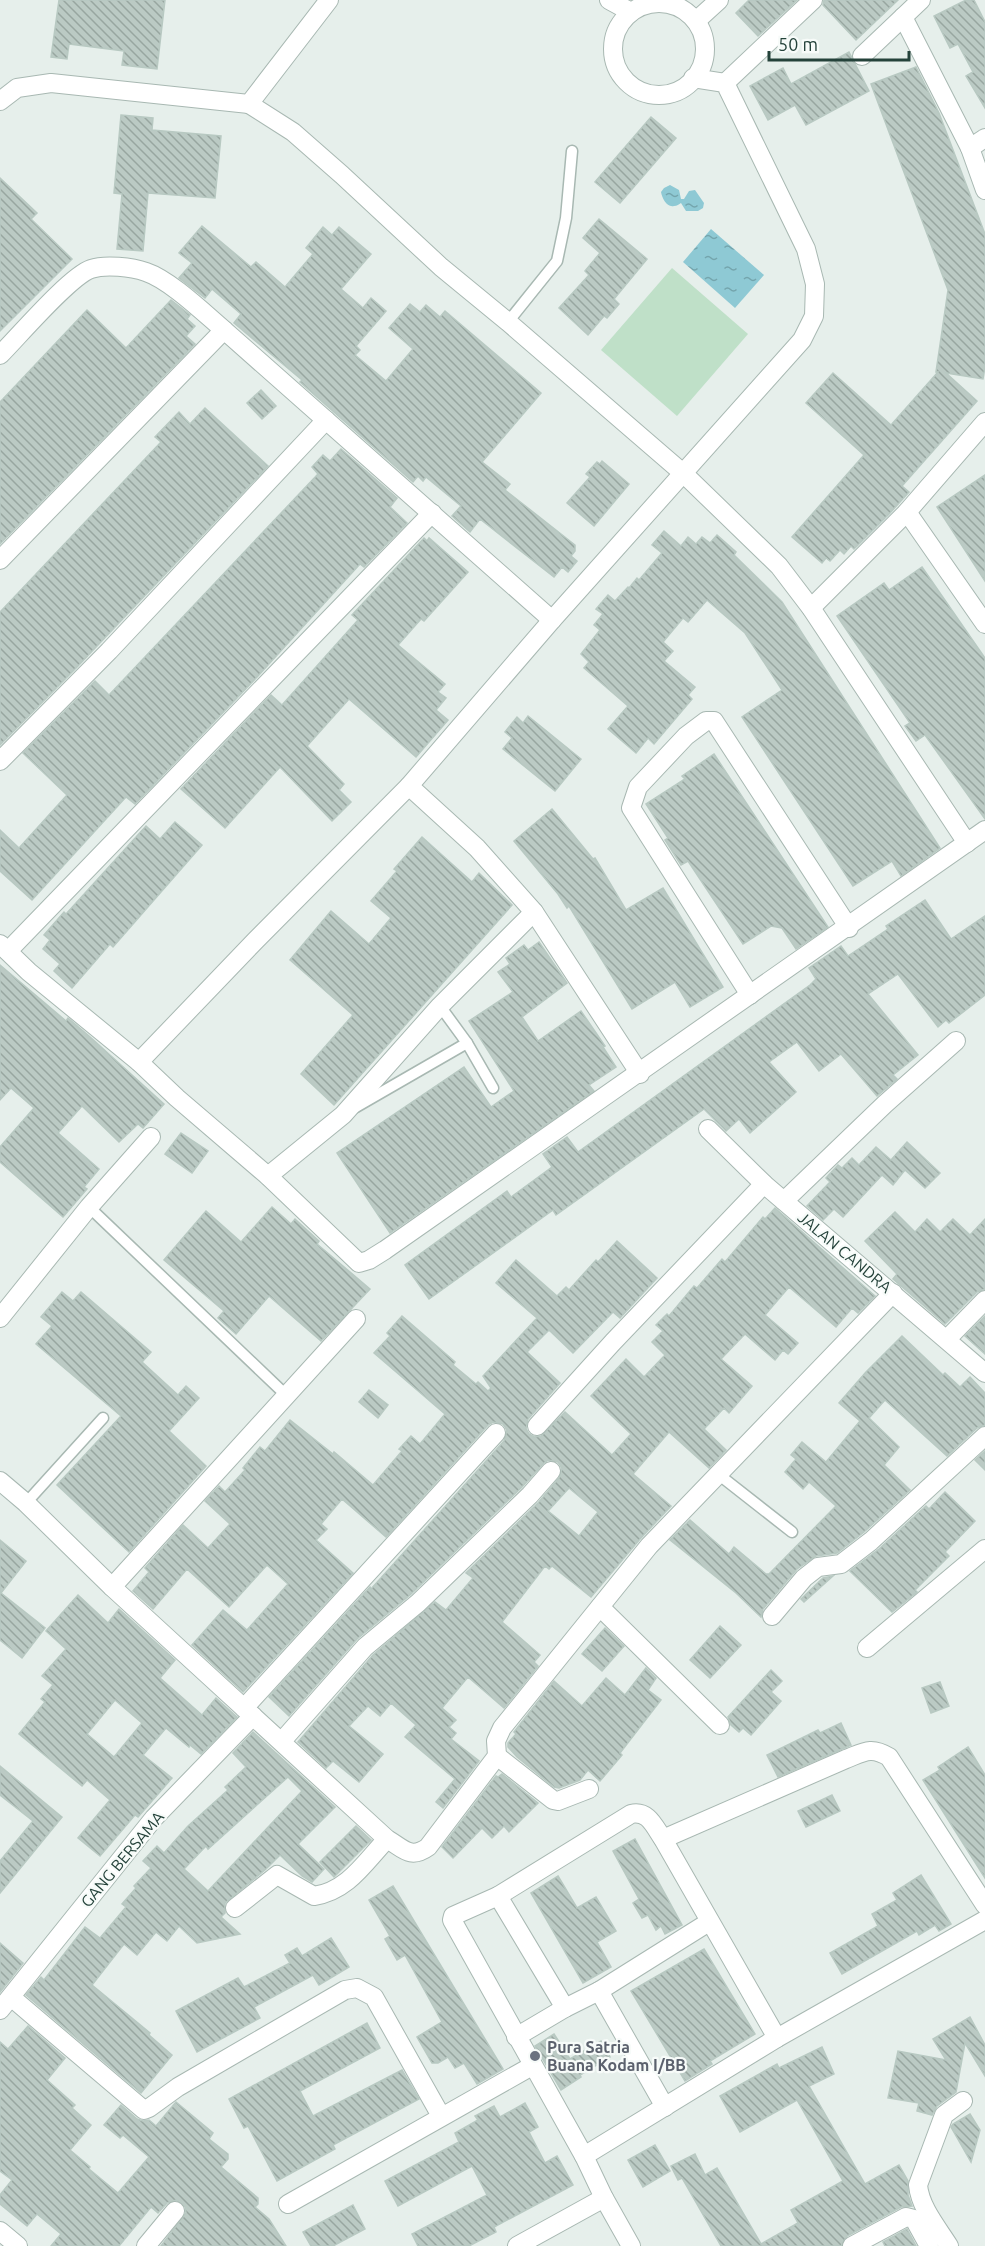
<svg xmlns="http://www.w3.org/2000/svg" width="985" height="2246" viewBox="0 0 985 2246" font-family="Ubuntu,sans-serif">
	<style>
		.pitch { fill: #bfe0c8 }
		.water { fill: url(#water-ripples) }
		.building { fill: url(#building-back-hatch); stroke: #b8c9c2; stroke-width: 1.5; fill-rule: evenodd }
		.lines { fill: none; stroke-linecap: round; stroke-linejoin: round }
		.service-casing { stroke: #a8b8b2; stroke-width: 13 }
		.minor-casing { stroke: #a8b8b2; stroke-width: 20 }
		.service { stroke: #fff; stroke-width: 10 }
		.minor { stroke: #fff; stroke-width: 18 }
		.worship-dot { fill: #6b7280; stroke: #f7fbf9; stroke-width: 2 }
		.labels { text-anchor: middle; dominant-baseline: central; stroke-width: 4.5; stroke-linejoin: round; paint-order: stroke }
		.street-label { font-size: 16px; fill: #24423a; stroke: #f7fbf9 }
		.worship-label { font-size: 16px; font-weight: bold; fill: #5b616d; stroke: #f7fbf9; text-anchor: start }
	</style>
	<defs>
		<pattern id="water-ripples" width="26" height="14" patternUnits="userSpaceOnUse" patternTransform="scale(1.5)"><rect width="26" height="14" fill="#8ec9d4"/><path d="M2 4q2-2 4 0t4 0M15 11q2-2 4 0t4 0" fill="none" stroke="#74a5ad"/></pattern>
		<pattern id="building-back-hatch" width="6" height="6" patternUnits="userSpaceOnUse" patternTransform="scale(1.5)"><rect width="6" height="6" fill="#bbcac4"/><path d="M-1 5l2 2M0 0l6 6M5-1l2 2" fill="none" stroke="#98a6a0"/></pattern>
	</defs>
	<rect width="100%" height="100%" fill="#e6efeb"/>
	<polygon class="pitch" points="672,268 748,334 677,416 601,350"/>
	<g class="water">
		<path d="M670,185L679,190L681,199H684L689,191L695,190L704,203L703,208L698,211H686L681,203C679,204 677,206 674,206C667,208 662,198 661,192L664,188Z"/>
		<polygon points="711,229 764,275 735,308 683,262"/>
	</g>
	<g class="building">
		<polygon points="59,0 165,0 157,69 122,65 124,51 69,44 67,59 51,57"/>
		<polygon points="749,0 797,0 758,36 736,13"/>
		<polygon points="824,0 898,0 856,40 823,5"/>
		<polygon points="966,0 974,0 985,22 985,108 966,76 973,72 958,44 950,48 934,16"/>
		<polygon points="849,52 869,91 806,125 795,105 768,120 750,86 783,68 791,84"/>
		<polygon points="916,67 939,113 985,234 985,367 983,379 946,373 977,401 902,486 909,492 890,513 854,549 851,546 844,554 840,550 830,561 826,558 822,563 792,537 864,455 806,403 833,373 891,425 938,372 936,372 948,290 871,84"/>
		<polygon points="121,115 153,118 152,130 221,136 215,198 148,193 143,251 117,249 122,194 114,193"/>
		<polygon points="651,117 676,138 620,203 595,182"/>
		<polygon points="0,178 37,213 31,219 72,259 0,331"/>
		<polygon points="599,219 647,259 614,299 619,304 607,318 604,316 588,335 559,308 589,275 585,271 600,253 583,238"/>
		<polygon points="202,226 251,267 256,262 285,287 313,254 306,248 323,227 332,235 339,227 371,254 341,289 363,308 371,298 386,311 356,346 360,350 355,355 386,381 413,349 389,328 410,304 420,312 426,305 440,317 445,311 541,393 482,462 510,484 505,490 575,545 575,551 571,556 577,561 568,572 562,567 554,577 480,519 470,532 452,516 461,506 426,477 423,481 418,476 413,482 300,382 302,380 234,323 241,314 212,289 205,298 179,278 192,263 179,253"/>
		<polygon points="171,300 190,315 187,319 195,326 186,336 195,344 0,544 0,402 87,310 126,348"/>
		<polygon points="261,390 276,406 262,419 247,403"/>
		<polygon points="205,408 268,466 78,666 0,745 0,612 161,442 155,437 179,412 190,424"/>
		<polygon points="341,449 397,498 390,507 407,523 364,567 360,564 258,676 135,804 126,797 32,900 0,871 0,830 19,848 67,795 23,753 95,681 109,695 318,474 312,467 323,455 330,461"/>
		<polygon points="602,461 629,484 594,526 567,503 590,477 586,474 597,462 600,464"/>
		<polygon points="985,475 985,581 937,507"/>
		<polygon points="664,531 681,546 688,537 696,544 702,537 710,543 717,535 736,552 734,555 782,602 940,848 901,876 892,861 853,886 742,717 782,690 745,633 707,600 688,622 683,618 663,642 673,651 664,661 695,687 688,695 692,699 654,744 648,738 636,753 608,729 628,706 584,668 589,662 581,654 600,630 594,625 603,614 596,609 608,595 615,601 628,587 629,588 637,578 639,580 662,553 652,545"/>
		<polygon points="424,538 427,541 429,538 468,572 424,621 421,619 398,645 445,684 438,692 446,698 436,710 448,720 416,757 349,699 307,746 344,784 339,790 351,802 332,821 280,767 225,828 181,789 271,695 282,705 358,620 352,615"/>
		<polygon points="922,567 985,658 985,819 925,735 916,741 905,726 910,723 837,616 884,583 889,590"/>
		<polygon points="528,716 581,759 555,791 503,749 512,738 505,732 517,717 523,723"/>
		<polygon points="714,754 828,927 796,949 782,928 771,926 743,944 688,861 681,865 665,840 668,838 646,804 685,779 682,776"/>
		<polygon points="552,809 593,859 595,858 626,910 663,888 723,987 690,1007 675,982 632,1009 569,906 567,908 558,894 514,841"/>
		<polygon points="175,822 202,845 113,947 110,944 72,988 54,971 60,964 43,949 50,940 44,935 64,912 66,914 146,826 160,839"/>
		<polygon points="422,837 472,882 479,873 512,905 334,1105 301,1074 353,1015 290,960 331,911 369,944 391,918 371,901 397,871 394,869"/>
		<polygon points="925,900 951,939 985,916 985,995 949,1023 946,1020 938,1027 898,974 868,994 918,1055 893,1075 897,1079 877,1096 841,1054 819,1071 797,1042 769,1062 796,1092 750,1133 739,1119 726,1131 704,1109 556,1215 553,1210 429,1299 405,1265 507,1191 511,1197 552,1167 543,1154 567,1137 578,1152 810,985 816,979 809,968 841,946 848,956 888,929 886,926"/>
		<polygon points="539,942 567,983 522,1017 538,1041 581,1011 605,1046 603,1047 616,1067 589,1085 594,1091 390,1233 337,1153 464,1067 491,1107 514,1091 469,1021 513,992 498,972 510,964 506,958 524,945 528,950"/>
		<polygon points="0,965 66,1021 68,1018 89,1036 164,1104 143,1128 138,1124 119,1142 82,1106 58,1133 99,1169 84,1187 87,1189 63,1217 0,1162 0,1147 34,1108 11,1088 0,1100"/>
		<polygon points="181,1133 208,1151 192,1173 165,1154"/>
		<polygon points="907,1142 940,1173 925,1188 905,1170 893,1185 882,1175 843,1217 834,1209 823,1220 807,1206 830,1182 826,1178 838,1165 842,1168 852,1158 859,1165 876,1147 891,1160"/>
		<polygon points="272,1207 291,1224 295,1219 319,1241 317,1244 370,1289 321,1341 269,1296 236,1334 218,1318 224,1311 164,1260 206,1211 241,1242"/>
		<path d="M775,1208L875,1296L858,1313L852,1308L836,1327L789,1287L765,1315L798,1343L788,1354L783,1350L775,1360L745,1334L721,1359L752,1386L729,1413L724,1408L704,1429L726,1450L709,1468L669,1432L633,1474L671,1506L640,1539L591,1597L552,1566L549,1569L545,1566L502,1622L540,1655L534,1662L538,1666L504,1708L468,1677L442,1708L456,1720L449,1727L456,1733L451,1739L479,1761L443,1808L436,1802L455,1779L405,1737L416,1725L391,1703L380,1716L368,1706L349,1726L383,1754L359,1782L333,1761L326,1768L298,1742L373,1655L435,1602L446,1610L473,1578L466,1573L538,1503L559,1478L562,1468L558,1462L548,1460L543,1464L522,1487L410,1595L357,1639L289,1716L269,1697L370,1587L371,1589L504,1441L507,1430L503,1424L493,1422L488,1425L386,1537L342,1499L321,1524L327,1529L316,1540L353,1573L243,1692L192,1645L223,1610L247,1630L288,1584L267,1565L229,1607L187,1569L153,1609L133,1591L149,1572L145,1568L183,1525L208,1548L230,1524L205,1501L219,1486L225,1492L245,1470L243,1468L260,1447L265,1451L290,1420L333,1454L334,1452L373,1485L402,1451L399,1449L411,1436L420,1444L445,1414L374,1353L390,1336L387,1333L402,1316L455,1362L453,1365L476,1384L478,1382L488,1391L491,1388L483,1376L537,1318L496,1283L516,1260L557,1296L566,1287L569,1290L596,1260L598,1262L617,1241L657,1278L620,1318L613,1312L573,1353L549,1330L527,1352L560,1383L528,1419L526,1429L529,1434L534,1437L541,1436L565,1412L612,1455L631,1434L591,1396L626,1359L644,1377L665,1355L652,1342L663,1331L656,1325L667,1314L669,1316L694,1286L697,1288L722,1259L725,1262L763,1217L765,1219ZM569,1488L598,1512L579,1536L548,1511Z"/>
		<polygon points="895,1212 915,1232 927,1219 940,1232 953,1219 970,1235 985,1219 985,1289 977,1292 945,1324 893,1279 897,1274 865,1241"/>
		<polygon points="62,1292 73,1301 81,1292 151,1352 142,1362 178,1395 186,1386 199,1398 169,1431 206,1466 129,1552 57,1485 121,1416 36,1344 52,1326 41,1317"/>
		<polygon points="985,1316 985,1354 965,1336"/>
		<polygon points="902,1336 943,1375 945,1373 960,1387 970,1377 985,1393 985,1425 977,1428 947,1456 885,1400 869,1418 899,1447 884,1465 910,1490 864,1532 837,1553 816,1556 797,1569 763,1609 761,1617 736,1593 670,1540 690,1520 729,1554 734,1547 766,1574 769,1574 836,1506 809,1482 803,1489 785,1472 796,1459 791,1455 802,1442 826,1462 860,1421 839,1403 866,1372"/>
		<polygon points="369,1390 388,1405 378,1418 359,1402"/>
		<polygon points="985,1451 985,1470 975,1460"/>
		<polygon points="945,1492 975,1521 945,1552 949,1556 915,1590 917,1592 892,1612 850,1571 879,1549 926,1506 929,1509"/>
		<polygon points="0,1540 26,1561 1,1593 45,1628 22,1658 0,1640"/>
		<polygon points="833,1576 804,1602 801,1599 823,1578"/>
		<path d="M78,1595L108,1623L119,1609L175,1660L160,1678L202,1715L216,1698L237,1717L201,1754L190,1745L189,1747L166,1728L143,1755L172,1778L138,1817L135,1815L100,1856L78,1838L110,1800L87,1780L82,1786L19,1734L45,1702L41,1699L53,1685L42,1676L66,1649L46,1631ZM115,1700L142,1723L114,1757L87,1734Z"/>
		<polygon points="720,1626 741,1645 710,1678 690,1660"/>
		<polygon points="605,1628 624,1646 602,1671 582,1654"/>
		<polygon points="646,1668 656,1678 648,1690 661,1700 620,1753 622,1755 600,1781 588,1770 580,1780 559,1788 554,1787 517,1757 508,1747 508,1743 516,1734 514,1732 554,1681 582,1706 606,1678 625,1695"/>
		<polygon points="771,1670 782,1681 771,1692 781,1701 751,1735 743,1728 739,1732 731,1725 728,1717"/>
		<polygon points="940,1682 949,1706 931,1713 922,1688"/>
		<polygon points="841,1723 851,1745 778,1777 767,1755 818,1730 820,1733"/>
		<path d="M253,1732L335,1807L298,1844L324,1869L312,1882L302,1876L280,1855L266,1869L225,1903V1913L221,1917L240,1934L197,1943L179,1926L167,1941L156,1932L137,1955L124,1944L92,1985L150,2033L149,2035L172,2055L141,2093L26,1995L41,1977L44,1980L85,1927L100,1938L126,1907L122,1904L136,1888L134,1886L151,1868L143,1861L157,1846L164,1853L188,1826L228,1790L225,1787L246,1767L233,1753ZM288,1777L302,1791L208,1891L184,1869L206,1846L208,1849Z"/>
		<polygon points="968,1747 985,1775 985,1878 923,1780 940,1770 938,1767"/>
		<polygon points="0,1766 62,1817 0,1893 0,1861 33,1821 0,1795"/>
		<polygon points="502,1774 538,1803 509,1832 504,1826 492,1838 482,1828 453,1858 442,1847 496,1776 498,1777"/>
		<polygon points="832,1795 840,1811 806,1827 798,1811"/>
		<polygon points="356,1826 371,1840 334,1877 320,1862"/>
		<polygon points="635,1839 682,1925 665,1934 661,1926 656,1930 648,1915 642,1918 633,1903 639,1899 613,1851"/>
		<polygon points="921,1875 951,1924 939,1931 935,1925 919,1935 917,1931 842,1974 830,1953 878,1926 872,1914 897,1900 893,1893"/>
		<polygon points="558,1876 577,1908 596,1897 616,1931 597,1942 611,1967 583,1983 531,1893"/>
		<polygon points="393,1886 503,2069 477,2084 464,2063 455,2068 448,2057 438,2063 432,2063 417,2037 442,2022 405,1955 397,1960 385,1939 390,1936 369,1900"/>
		<polygon points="331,1938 349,1967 319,1985 313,1975 254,2007 260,2018 197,2052 176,2011 238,1978 244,1987 290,1963 285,1955 297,1948 302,1956"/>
		<polygon points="0,1943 23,1963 0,1992"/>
		<polygon points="704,1949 755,2034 710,2061 712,2064 685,2081 631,1991"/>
		<polygon points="970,2017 985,2045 985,2076 965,2043 956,2092 937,2106 932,2115 917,2111 919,2103 888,2098 898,2051 946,2060 933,2039"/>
		<polygon points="367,2023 380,2048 300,2091 313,2116 402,2070 419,2099 333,2145 335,2149 277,2181 248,2126 244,2128 229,2099"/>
		<polygon points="28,2026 65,2058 47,2080 75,2105 72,2108 91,2125 70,2150 90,2167 89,2169 118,2193 149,2157 123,2135 120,2138 104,2125 121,2105 137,2119 143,2121 149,2120 156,2126 176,2102 213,2133 209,2139 228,2154 228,2159 221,2167 258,2198 258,2204 255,2207 269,2219 286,2246 161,2246 186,2213 185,2207 176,2200 167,2203 158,2213 151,2207 119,2246 51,2246 61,2234 37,2214 27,2226 0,2204 0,2195 12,2180 0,2171 0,2042 8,2049"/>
		<polygon points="554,2034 570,2059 601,2041 610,2057 580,2075 581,2077 561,2090 535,2046"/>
		<polygon points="822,2047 834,2074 809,2086 865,2184 899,2165 908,2181 908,2195 912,2206 901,2207 847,2236 841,2246 721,2246 682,2178 678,2180 671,2166 695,2154 705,2175 717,2168 761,2244 798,2223 791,2210 843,2181 797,2100 740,2132 720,2096 777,2064 779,2068"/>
		<polygon points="525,2103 538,2127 529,2132 545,2163 557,2156 573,2185 494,2227 496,2232 469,2246 418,2246 412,2234 487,2195 472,2166 398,2206 385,2181 459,2142 455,2133 478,2120 475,2116 494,2106 500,2117"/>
		<polygon points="970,2114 980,2130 971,2162 951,2127 953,2124"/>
		<polygon points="655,2145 670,2171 643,2187 628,2160"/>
		<polygon points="353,2205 365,2229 333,2246 311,2246 303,2232"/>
		<polygon points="907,2229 916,2246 885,2246 883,2242"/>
	</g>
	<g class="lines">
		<g class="service-casing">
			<g id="service">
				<polyline points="508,322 557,261 566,218 572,151"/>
				<polyline points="440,1006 467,1043 493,1088"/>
				<polyline points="356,1107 467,1043"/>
				<polyline points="89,1207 287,1396"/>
				<polyline points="718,1474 792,1532"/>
				<polyline points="26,1503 103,1418"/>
			</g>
		</g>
		<g class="minor-casing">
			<g id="minor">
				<polyline points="609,0 631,12"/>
				<circle cx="659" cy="49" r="46"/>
				<polyline points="903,17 970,148 985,190"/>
				<polyline points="696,21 719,0"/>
				<polyline points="862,56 921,0"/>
				<polyline points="725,83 813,0"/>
				<polyline points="0,101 17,88 51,83 249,104 329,0"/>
				<polyline points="249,104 293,132 342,175 441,267 508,322 684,474 779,566 811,608 967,843"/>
				<polyline points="970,148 985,138"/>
				<path d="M0,355C18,337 70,276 91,269C105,264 132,267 146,272C170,280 204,313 224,330L552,620"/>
				<polyline points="907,512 985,624"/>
				<polyline points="0,560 224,330"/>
				<polyline points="811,608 907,512 985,422"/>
				<polyline points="0,761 109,651 326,420"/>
				<polyline points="409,786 477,848 534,912 640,1074"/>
				<path d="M0,944L29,972L139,1062L177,1098L268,1176L359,1263L369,1260L385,1250C586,1111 786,971 985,830"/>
				<polyline points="8,951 432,513"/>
				<polyline points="750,995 631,808 638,787 686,736 706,721 714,721 849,928"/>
				<polyline points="139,1062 256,940 409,786 552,620 802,340 814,316 815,284 806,249 725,83 693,78"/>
				<polyline points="708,1129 764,1184 985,1373"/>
				<polyline points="268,1176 343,1115 440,1006 534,912"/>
				<polyline points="784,1201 885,1104 956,1041"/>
				<polyline points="0,1318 89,1207 151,1137"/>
				<polyline points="947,1339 985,1300"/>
				<polyline points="537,1426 613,1342 764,1184"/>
				<path d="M0,1481L26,1503L112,1587L387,1839C403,1848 410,1860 428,1847L497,1756L496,1741L502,1728L649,1546L893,1293"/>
				<polyline points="112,1587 356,1319"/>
				<polyline points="600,1607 720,1725"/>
				<polyline points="772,1616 804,1578 818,1567 841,1564 871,1541 985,1436"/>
				<polyline points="867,1648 985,1549"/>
				<polyline points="244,1708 496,1433"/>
				<polyline points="282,1741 365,1647 418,1603 530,1495 551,1471"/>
				<polyline points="497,1756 553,1800 558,1801 589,1789"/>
				<path d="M663,1839L846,1759C864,1752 871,1746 889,1757L985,1905"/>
				<polyline points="498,1896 565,2008"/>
				<path d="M235,1908L277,1875L314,1896C348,1891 365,1862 387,1839"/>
				<polyline points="599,1991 665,2107"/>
				<polyline points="11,1997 144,2110 149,2108 178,2087 345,1990 357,1988 374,1997 441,2116"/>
				<polyline points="0,2010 154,1818 253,1716"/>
				<polyline points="516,2037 565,2008 599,1991 709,1922"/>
				<polyline points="584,2156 777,2038 985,1920"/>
				<polyline points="288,2204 532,2066"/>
				<polyline points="0,2231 18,2246"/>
				<polyline points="146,2246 175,2211"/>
				<polyline points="517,2246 604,2198"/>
				<path d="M631,2246L604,2198L584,2156L452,1920L453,1916L498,1896L631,1814C648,1810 654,1826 663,1839L777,2038"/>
				<polyline points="852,2246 906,2217 914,2219 929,2246"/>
				<path d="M949,2246C937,2227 920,2207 918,2185L944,2115L963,2101"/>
			</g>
		</g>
		<use href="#service" class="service"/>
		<use href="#minor" class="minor"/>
	</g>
	<circle class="worship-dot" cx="535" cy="2056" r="6"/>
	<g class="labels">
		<g class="street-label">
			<text transform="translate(845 1252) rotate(40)">JALAN CANDRA</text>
			<text transform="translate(122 1859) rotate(-50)">GANG BERSAMA</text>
		</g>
		<g class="worship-label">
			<text x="547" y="2047">Pura Satria<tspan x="547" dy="18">Buana Kodam I/BB</tspan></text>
		</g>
	</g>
	<path d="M769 51v9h140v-9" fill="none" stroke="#24423a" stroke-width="3"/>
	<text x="778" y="51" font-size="18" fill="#24423a" stroke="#f7fbf9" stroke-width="4.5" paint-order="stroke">50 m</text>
</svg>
